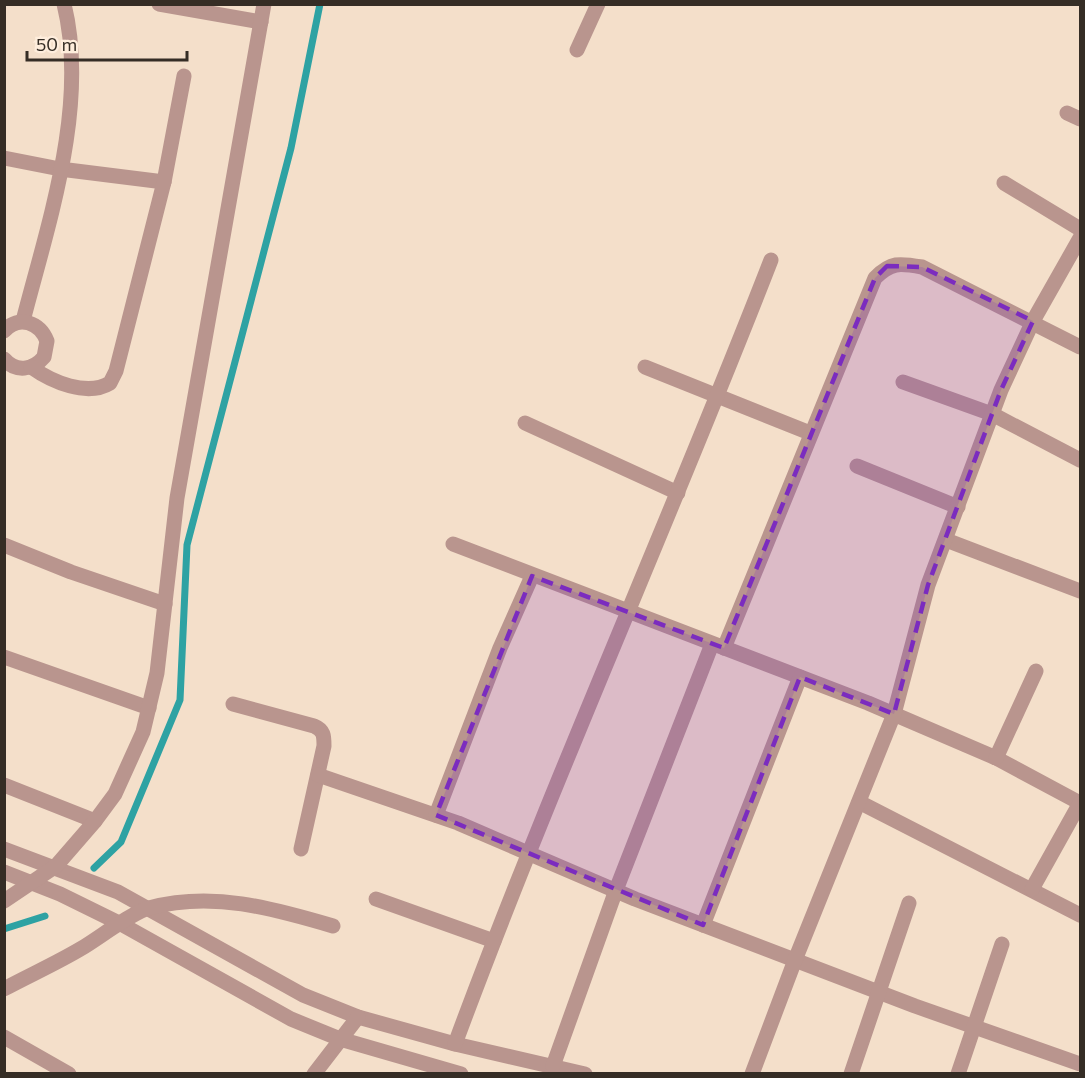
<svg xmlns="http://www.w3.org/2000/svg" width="1085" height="1078" viewBox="0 0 1085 1078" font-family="Commissioner,sans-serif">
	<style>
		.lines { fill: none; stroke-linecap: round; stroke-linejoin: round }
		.stream { stroke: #2ea2a3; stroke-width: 7 }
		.street { stroke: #b9958e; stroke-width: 15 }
		.marked { fill: #7b2cbf; fill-opacity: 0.2; stroke: #7b2cbf; stroke-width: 4.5; stroke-dasharray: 12 8; stroke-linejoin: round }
	</style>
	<rect width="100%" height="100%" fill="#f4dfca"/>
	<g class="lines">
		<g class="stream">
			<polyline points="94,868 121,842 180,700 187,545 291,148 320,4"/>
			<polyline points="4,929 45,916"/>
		</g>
		<g class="street">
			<polyline points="159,4 261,22"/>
			<polyline points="577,50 598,4"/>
			<polyline points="1067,113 1080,119"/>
			<polyline points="4,158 60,169 164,182"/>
			<polyline points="1004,183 1080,229"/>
			<path d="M23,321C48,224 89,105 64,4"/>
			<path d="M4,331C19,314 40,323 47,341L44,357C33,370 16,373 4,359"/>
			<path d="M31,367C52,382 87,397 110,383L116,371L164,182L184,76"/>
			<polyline points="645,367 810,433"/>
			<polyline points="903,382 992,414 1080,460"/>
			<polyline points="525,423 678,493"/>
			<polyline points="857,466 958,507"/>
			<polyline points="946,540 1080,591"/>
			<polyline points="453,544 868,703 996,758 1080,803"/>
			<polyline points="4,545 71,572 165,604"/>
			<path d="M724,648L875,278C891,262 899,263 922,267L1080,347"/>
			<polyline points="4,657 149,708"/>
			<path d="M233,704L314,726C324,730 324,736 324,746L301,849"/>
			<polyline points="996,758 1036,671"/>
			<polyline points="318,775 458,823 635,899 915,1006 1080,1064"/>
			<polyline points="4,785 95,821"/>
			<polyline points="859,802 1080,915"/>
			<polyline points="436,815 500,648 532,576"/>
			<polyline points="4,849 118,892 303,995 358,1017 455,1044 585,1074"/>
			<polyline points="4,872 60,894 121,924 291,1019 340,1039 461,1074"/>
			<polyline points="1032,889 1080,803"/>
			<polyline points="376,899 494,941"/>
			<polyline points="4,901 56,866 95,821 115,794 143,732 157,673 177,498 264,4"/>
			<polyline points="703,925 800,677"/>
			<path d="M4,989C30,975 57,963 82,948C99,938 131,913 149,908C212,891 272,908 333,926"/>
			<polyline points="4,1037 69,1074"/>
			<path d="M455,1044C553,779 669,523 771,260"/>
			<polyline points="553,1066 616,890 712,644"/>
			<polyline points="314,1074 358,1017"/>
			<polyline points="752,1074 795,960 894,714 928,585 1001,390 1033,321 1080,238"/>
			<polyline points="851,1074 909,903"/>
			<polyline points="958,1074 1002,944"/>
		</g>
	</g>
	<path class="marked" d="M887,266L922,267L1033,321L1001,390L928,585L894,714L800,677L703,925L436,815L532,576L724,648L875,278Z"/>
	<rect width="1085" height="1078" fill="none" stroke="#352d25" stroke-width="12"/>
	<path d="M27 51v9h160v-9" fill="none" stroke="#352d25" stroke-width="3"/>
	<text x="36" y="51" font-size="18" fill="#352d25" stroke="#feeddc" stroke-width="4.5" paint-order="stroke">50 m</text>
</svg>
